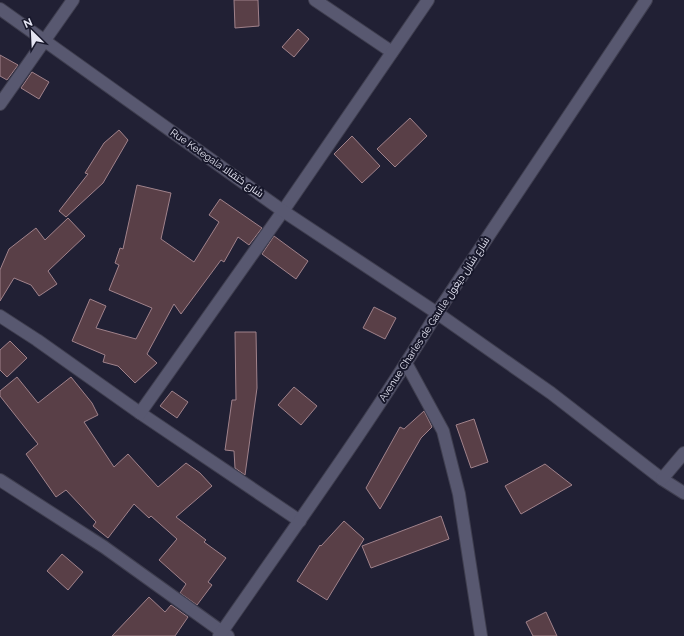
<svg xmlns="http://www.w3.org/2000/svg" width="684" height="636" viewBox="0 0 684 636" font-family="Raleway,Cairo,sans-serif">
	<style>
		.building { fill: #593f47; stroke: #a0828b }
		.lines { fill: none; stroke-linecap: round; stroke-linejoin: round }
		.minor-casing { stroke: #3f3e4f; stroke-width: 14 }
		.tertiary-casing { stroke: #3f3e4f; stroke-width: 14 }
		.minor { stroke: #585870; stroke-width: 12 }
		.tertiary { stroke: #585870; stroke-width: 12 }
		.labels { text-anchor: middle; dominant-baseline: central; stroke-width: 4; stroke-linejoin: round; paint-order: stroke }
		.street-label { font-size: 10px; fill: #e4e4f2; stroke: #17172a }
	</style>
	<rect width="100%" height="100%" fill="#212034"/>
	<g class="building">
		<polygon points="234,0 258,0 259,26 235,28"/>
		<polygon points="298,29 309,39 294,57 282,47"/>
		<polygon points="0,55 18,65 7,80 0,76"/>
		<polygon points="32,72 49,82 39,99 21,88"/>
		<polygon points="410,118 427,136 395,167 377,149"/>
		<polygon points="119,130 128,140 103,183 66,217 59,211 88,174 85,173 104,143"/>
		<polygon points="352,136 380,166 362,183 334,154"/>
		<polygon points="137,185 171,193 161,239 194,262 219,222 209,215 220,199 262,228 249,245 238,237 224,262 221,260 181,314 174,304 147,354 157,363 135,383 118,366 103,362 105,355 72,341 90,299 106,306 96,328 136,339 152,308 109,290 119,265 115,263 120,248 123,249"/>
		<polygon points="68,218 85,236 48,271 57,284 39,296 31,285 14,278 0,301 0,270 9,249 36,228 45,240"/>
		<polygon points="274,236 308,261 296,279 262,254"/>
		<polygon points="374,307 396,318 385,339 363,328"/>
		<polygon points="235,332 256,332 257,388 245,475 235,468 234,451 225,450 232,400 236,400"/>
		<polygon points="10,341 27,358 7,377 0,370 0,350"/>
		<polygon points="17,377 38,403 71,377 92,403 98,415 84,422 114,467 128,454 158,487 186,463 200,473 212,486 176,517 206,540 204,542 226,558 208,582 212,585 197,605 180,593 186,584 159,560 177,539 151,516 149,518 134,504 108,538 93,526 96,522 66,490 56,497 26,454 38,444 0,396 0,391"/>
		<polygon points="294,387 317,406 301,425 278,405"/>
		<polygon points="172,391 188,402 177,418 160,406"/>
		<polygon points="424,411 432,427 421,438 380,509 366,488 400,427 404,429"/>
		<polygon points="474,419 488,462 471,468 456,425"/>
		<polygon points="545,464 572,485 521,514 505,486"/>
		<polygon points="441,516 449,539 371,568 362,546"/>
		<polygon points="344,521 364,539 327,600 297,581 320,545 321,546"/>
		<polygon points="62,554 83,572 68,590 47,571"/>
		<polygon points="149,597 165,612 171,605 188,617 175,636 112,636"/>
		<polygon points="546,612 557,636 533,636 526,622"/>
	</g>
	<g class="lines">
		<g class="minor-casing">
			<g id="minor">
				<polyline points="315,0 392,52"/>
				<polyline points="0,104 73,0"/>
				<polyline points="437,313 551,393 662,479 684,493"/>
				<polyline points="0,316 37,340 140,413 300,521"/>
				<polyline points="406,363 443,431 459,494 481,636"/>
				<polyline points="140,413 283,211 428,0"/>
				<polyline points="662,479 684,453"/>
				<polyline points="0,480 104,547 228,636"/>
				<path d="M219,636C293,529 370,424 437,313L646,0"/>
			</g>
		</g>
		<g class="tertiary-casing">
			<polyline id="tertiary" points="0,9 283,211 437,313"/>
		</g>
		<use href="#minor" class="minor"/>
		<use href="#tertiary" class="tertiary"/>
	</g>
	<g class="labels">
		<g class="street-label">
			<text transform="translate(217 163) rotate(35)">Rue Ketegala شارع كتقالا</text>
			<text transform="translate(434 319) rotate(-57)">Avenue Charles de Gaulle شارع شارل ديغول</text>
		</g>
	</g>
	<g transform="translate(32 32) rotate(336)" stroke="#17172a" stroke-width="3" paint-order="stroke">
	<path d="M0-3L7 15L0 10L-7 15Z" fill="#e4e4f2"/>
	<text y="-6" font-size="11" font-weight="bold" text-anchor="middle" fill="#e4e4f2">N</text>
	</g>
</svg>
